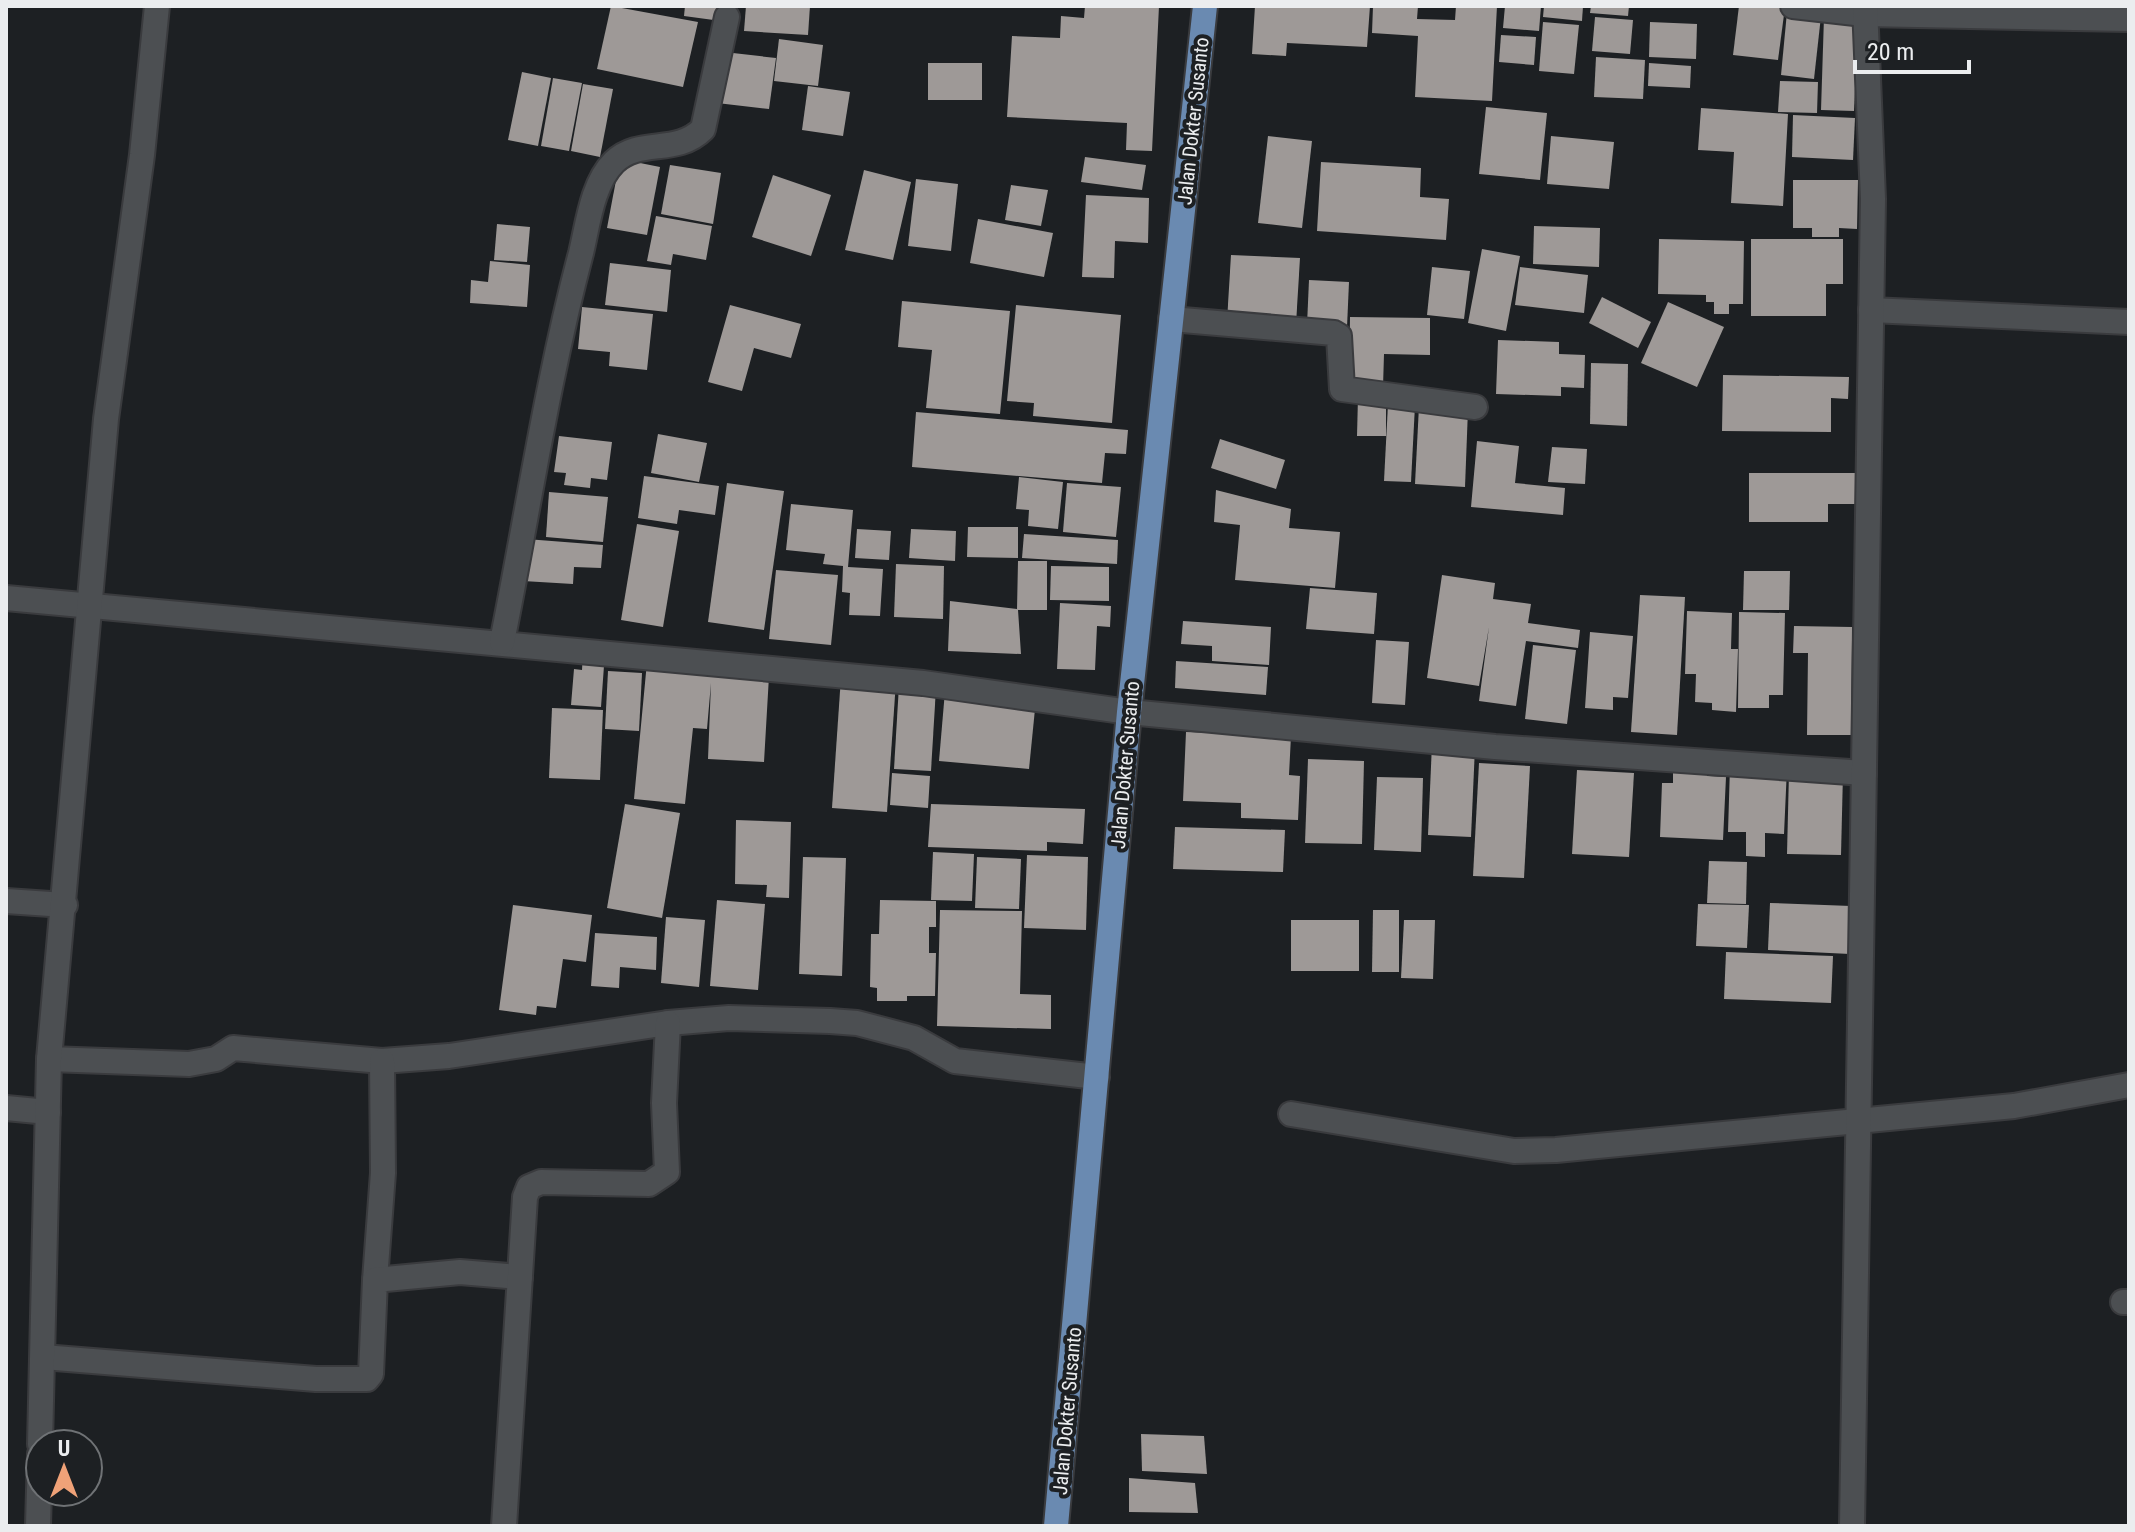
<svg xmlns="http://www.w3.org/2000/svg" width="2135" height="1532" viewBox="0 0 2135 1532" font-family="'Roboto Condensed',sans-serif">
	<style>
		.building { fill: #9e9997 }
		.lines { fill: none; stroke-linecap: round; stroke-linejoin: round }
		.minor-casing { stroke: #3a3b3e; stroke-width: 28 }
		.major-casing { stroke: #3a3b3e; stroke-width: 28 }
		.minor { stroke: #4c4f52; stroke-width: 24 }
		.major { stroke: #6a8ab1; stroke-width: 24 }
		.labels { text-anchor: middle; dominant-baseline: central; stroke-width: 8; stroke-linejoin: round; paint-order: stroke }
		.street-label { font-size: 20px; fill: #ebedef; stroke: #1d2023 }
	</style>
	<rect width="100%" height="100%" fill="#1d2023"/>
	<g class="building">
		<polygon points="611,6 698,22 683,87 597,69"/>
		<polygon points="685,6 723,6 721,21 684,16"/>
		<polygon points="746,6 810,6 808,35 744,31"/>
		<polygon points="1085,6 1159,6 1152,151 1126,150 1127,123 1007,117 1012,36 1060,38 1061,16 1084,18"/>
		<polygon points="1255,6 1370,6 1367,47 1287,43 1286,56 1252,54"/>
		<polygon points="1373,6 1418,6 1417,19 1455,20 1456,6 1497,6 1492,101 1415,97 1418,36 1372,33"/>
		<polygon points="1505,6 1541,6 1539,31 1503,28"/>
		<polygon points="1544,6 1583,6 1582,21 1543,17"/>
		<polygon points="1591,6 1629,6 1628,16 1590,13"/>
		<polygon points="1739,6 1785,7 1778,60 1733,55"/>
		<polygon points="1787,12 1821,16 1814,79 1781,75"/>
		<polygon points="1595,17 1633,20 1630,54 1592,51"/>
		<polygon points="1824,17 1858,18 1854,111 1821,110"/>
		<polygon points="1543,22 1579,25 1574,74 1539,71"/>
		<polygon points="1650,22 1697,24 1696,59 1649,57"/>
		<polygon points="1501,35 1536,37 1534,65 1499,62"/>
		<polygon points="779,39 823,45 818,86 774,81"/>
		<polygon points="724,52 776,58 769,109 717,103"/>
		<polygon points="1596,57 1645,60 1643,99 1594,97"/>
		<rect x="928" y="63" width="54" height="37"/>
		<polygon points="1649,63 1691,66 1690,88 1648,86"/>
		<polygon points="522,72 551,78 538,146 508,140"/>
		<polygon points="553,78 582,83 569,151 541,146"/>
		<polygon points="1780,81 1818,82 1817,113 1778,112"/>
		<polygon points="583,84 613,89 600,157 571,151"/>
		<polygon points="808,86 850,92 843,136 802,130"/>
		<polygon points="1486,107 1547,113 1540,180 1479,174"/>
		<polygon points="1701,108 1788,114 1783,206 1731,203 1734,152 1698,150"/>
		<polygon points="1793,115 1855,118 1853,160 1792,157"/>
		<polygon points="1268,136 1312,141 1302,228 1258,223"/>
		<polygon points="1551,136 1614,142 1609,189 1547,184"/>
		<polygon points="1085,157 1146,165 1142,190 1081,182"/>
		<polygon points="620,159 660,167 647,235 607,228"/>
		<polygon points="1321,162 1421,168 1420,197 1449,199 1446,240 1317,231"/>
		<polygon points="670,165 721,173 713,224 661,214"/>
		<polygon points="864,170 911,182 893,260 845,250"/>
		<polygon points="773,175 831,195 811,256 752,237"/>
		<polygon points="916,179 958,184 951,251 908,246"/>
		<polygon points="1793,180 1858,180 1857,229 1839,228 1839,237 1812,237 1812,228 1793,228"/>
		<polygon points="1011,185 1048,190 1041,226 1005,220"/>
		<polygon points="1086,195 1149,198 1148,243 1115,241 1114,278 1082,277"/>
		<polygon points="656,216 712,226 706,260 673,254 671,265 647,261"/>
		<polygon points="978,219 1053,233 1044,277 970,263"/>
		<polygon points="497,224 530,227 527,262 494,260"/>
		<polygon points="1534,226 1600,228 1599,267 1533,264"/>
		<polygon points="1659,239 1744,241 1743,304 1729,304 1729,314 1714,314 1714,302 1706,302 1706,295 1658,294"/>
		<polygon points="1751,239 1843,239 1843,284 1826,284 1826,316 1751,316"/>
		<polygon points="1482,249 1520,256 1506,331 1468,323"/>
		<polygon points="1231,255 1300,258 1296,324 1227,321"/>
		<polygon points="490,261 530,265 527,307 470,303 471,280 488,282"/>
		<polygon points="610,263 671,270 667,312 605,305"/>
		<polygon points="1432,267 1470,271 1464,319 1427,315"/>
		<polygon points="1520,267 1588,275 1584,313 1515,305"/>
		<polygon points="1309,280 1349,282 1347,327 1307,325"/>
		<polygon points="1602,297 1651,322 1638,348 1589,323"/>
		<polygon points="902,301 1010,311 1000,414 926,408 932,350 898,347"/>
		<polygon points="1668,302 1724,327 1697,387 1641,363"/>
		<polygon points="730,305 801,324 791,358 754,348 742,391 708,382"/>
		<polygon points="1016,305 1121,315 1112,423 1033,416 1034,403 1007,401"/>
		<polygon points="582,307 653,314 647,370 609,366 610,352 578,349"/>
		<polygon points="1350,317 1430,318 1430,355 1384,354 1383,387 1349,387"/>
		<polygon points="1498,340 1559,342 1559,354 1585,355 1584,388 1561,387 1561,396 1496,394"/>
		<polygon points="1591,363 1628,364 1627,426 1590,424"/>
		<polygon points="1723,375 1849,377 1848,399 1831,398 1831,432 1722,431"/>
		<polygon points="1358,397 1386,397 1386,436 1357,436"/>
		<polygon points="1388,404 1415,405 1411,482 1384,481"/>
		<polygon points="1419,406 1468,409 1465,487 1415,484"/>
		<polygon points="916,412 1128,430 1126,454 1105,453 1102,483 912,467"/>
		<polygon points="658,434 707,443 699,482 651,473"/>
		<polygon points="559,436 612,442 607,480 591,478 590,488 564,485 566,473 554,472"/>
		<polygon points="1220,439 1285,460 1276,489 1211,468"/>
		<polygon points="1477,441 1519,446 1515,483 1565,488 1563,515 1471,507"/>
		<polygon points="1552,447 1587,449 1585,484 1548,482"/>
		<polygon points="1749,473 1864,473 1864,504 1828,504 1828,522 1749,522"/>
		<polygon points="644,476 719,486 715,515 679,510 677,524 638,518"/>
		<polygon points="1019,477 1063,482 1058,529 1028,526 1029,510 1016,509"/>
		<polygon points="727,483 784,491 764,630 708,622"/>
		<polygon points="1067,483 1121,487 1116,537 1063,532"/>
		<polygon points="1216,490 1291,509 1289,528 1340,532 1335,588 1235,580 1240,525 1214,522"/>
		<polygon points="549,492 608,497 603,542 546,537"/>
		<polygon points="791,504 853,510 848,567 883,569 880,616 849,615 850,593 842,592 843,566 823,564 825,554 786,550"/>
		<polygon points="637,524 679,531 663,627 621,620"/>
		<polygon points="968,527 1018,527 1018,558 967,557"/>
		<polygon points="857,529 891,531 889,560 855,558"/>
		<polygon points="911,529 956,531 955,561 909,558"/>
		<polygon points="1024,534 1118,540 1117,564 1022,558"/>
		<polygon points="526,539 603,545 601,568 574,567 573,584 523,581"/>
		<polygon points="1018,561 1047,561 1047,610 1018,610 1021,654 948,651 950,601 1017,609"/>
		<polygon points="896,564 944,566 943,619 894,617"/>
		<polygon points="1051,566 1109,567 1109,601 1050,600"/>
		<polygon points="776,570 838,575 831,645 769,639"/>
		<polygon points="1744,571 1790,571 1789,610 1743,610"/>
		<polygon points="1442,575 1495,583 1493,599 1531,604 1528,623 1580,630 1578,648 1526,641 1516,706 1479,701 1489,627 1479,686 1427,678"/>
		<polygon points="1310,588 1377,593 1374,634 1306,629"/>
		<polygon points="1640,595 1685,597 1677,735 1631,732"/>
		<polygon points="1060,603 1111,606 1110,627 1097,626 1095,670 1057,669"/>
		<polygon points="1687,611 1732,613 1731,649 1738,649 1736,712 1712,710 1712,703 1695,702 1696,674 1685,674"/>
		<polygon points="1739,612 1785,613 1783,695 1769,695 1769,708 1738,708"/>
		<polygon points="1183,621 1271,627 1269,665 1212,661 1212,646 1181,644"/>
		<polygon points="1794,626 1852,627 1851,735 1807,735 1808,653 1793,653"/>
		<polygon points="1590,632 1633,636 1628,698 1613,697 1613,710 1585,708"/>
		<polygon points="1376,640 1409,642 1405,705 1372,703"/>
		<polygon points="1533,645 1576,650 1567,724 1525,719"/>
		<polygon points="583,651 605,652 601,707 571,705 574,669 582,670"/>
		<polygon points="1176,661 1268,667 1266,695 1175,688"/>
		<polygon points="647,662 769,676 764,762 708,759 711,683 707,729 693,728 685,804 634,799"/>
		<polygon points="608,671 642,673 639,731 605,729"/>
		<polygon points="841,677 896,681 887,812 832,808"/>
		<polygon points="899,685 936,688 931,771 894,769"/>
		<polygon points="945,691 1036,699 1029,769 939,761"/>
		<polygon points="552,708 603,710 600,780 549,778"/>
		<polygon points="1186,732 1291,736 1289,775 1300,776 1298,820 1241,818 1241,803 1183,801"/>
		<polygon points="1432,744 1475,747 1471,837 1428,835"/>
		<polygon points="1308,759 1364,761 1362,844 1305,843"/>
		<polygon points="1479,763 1530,766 1524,878 1473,876"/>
		<polygon points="1730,766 1787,768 1784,834 1765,833 1765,857 1746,856 1746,832 1728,832"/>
		<polygon points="1673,768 1708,769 1707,776 1726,777 1723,840 1660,837 1662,783 1673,783"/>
		<polygon points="1577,770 1634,773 1629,857 1572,854"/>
		<polygon points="1789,772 1843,773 1841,855 1787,854"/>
		<polygon points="892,773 930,776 928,808 890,805"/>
		<polygon points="1377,777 1423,778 1421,852 1374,850"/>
		<polygon points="625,804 680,813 662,918 607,908"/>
		<polygon points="931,804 1085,809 1083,844 1047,842 1047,851 928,847"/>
		<polygon points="736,820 791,822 789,898 766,897 767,885 735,884"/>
		<polygon points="1175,827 1285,830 1283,872 1173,869"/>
		<polygon points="933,852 974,854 972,901 931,900"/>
		<polygon points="1027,855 1088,857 1086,930 1024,928"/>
		<polygon points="803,857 846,858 842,976 799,974"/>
		<polygon points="977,857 1021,859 1019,909 975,908"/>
		<polygon points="1709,861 1747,862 1746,904 1707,903"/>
		<polygon points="717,900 765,904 758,990 710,986"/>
		<polygon points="880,900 936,901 936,927 929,927 929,953 936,953 935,996 907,996 907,1001 877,1001 877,988 870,987 871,934 879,934"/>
		<polygon points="1770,903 1851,906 1850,954 1768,950"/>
		<polygon points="1698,904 1749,905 1747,948 1696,946"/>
		<polygon points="513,905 592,915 586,962 563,959 556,1008 537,1006 536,1015 499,1010"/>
		<polygon points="940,910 1022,911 1020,994 1051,995 1051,1029 937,1026"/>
		<polygon points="1373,910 1399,910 1399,972 1372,972"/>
		<polygon points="666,917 705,920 699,987 661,983"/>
		<rect x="1291" y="920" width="68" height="51"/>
		<polygon points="1404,920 1435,920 1433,979 1401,978"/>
		<polygon points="595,933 657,937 656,970 620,967 619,988 591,986"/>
		<polygon points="1726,952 1833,956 1831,1003 1724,999"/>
		<polygon points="1141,1434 1204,1436 1207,1474 1142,1471"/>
		<polygon points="1129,1478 1195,1483 1198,1513 1129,1512"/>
	</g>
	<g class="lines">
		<g class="minor-casing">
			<g id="minor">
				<polyline points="1793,6 1864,14 2129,19"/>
				<polyline points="1871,310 2129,322"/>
				<polyline points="1171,319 1334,333 1339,336 1342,389 1475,407"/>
				<polyline points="6,598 923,683 1129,712 1495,747 1864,773"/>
				<path d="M502,642C528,512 547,381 581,253C588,224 592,184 614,162C640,137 676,156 703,129L727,17"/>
				<polyline points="6,901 65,905"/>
				<polyline points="49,1059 189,1064 216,1059 233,1048 382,1061 449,1056 668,1023 729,1018 830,1021 857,1023 914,1038 955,1061 1097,1077"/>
				<polyline points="6,1108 48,1112"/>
				<polyline points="1291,1114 1514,1151 1556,1150 2014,1106 2129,1085"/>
				<polyline points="375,1280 383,1173 382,1061"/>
				<polyline points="2123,1302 2129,1302"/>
				<polyline points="43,1357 316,1379 367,1379 371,1374 375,1280 460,1272 520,1277"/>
				<polyline points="40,1444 49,1059 106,419 142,155 157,6"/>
				<polyline points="38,1526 40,1454"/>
				<polyline points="504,1526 525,1197 529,1187 541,1182 649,1184 667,1172 664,1103 668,1023"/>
				<polyline points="1852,1526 1873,199 1865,6"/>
			</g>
		</g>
		<g class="major-casing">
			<polyline id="major" points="1056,1526 1129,712 1205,6"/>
		</g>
		<use href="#minor" class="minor"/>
		<use href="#major" class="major"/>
	</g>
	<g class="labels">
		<g class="street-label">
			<text transform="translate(1193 121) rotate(-84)">Jalan Dokter Susanto</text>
			<text transform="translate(1125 765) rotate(-85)">Jalan Dokter Susanto</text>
			<text transform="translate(1067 1411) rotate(-85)">Jalan Dokter Susanto</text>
		</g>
	</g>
	<rect width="2135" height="1532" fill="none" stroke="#ebedef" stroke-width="16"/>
	<g transform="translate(64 1468)"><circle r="38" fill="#1d2023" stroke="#6f7275" stroke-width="2"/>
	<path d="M0-6L14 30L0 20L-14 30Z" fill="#f0a278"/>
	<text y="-12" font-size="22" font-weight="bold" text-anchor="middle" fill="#ebedef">U</text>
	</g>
	<path d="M1855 60v12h114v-12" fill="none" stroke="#ebedef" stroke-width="4"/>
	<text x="1867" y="60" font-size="24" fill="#ebedef" stroke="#1d2023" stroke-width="6" paint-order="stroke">20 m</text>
</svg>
